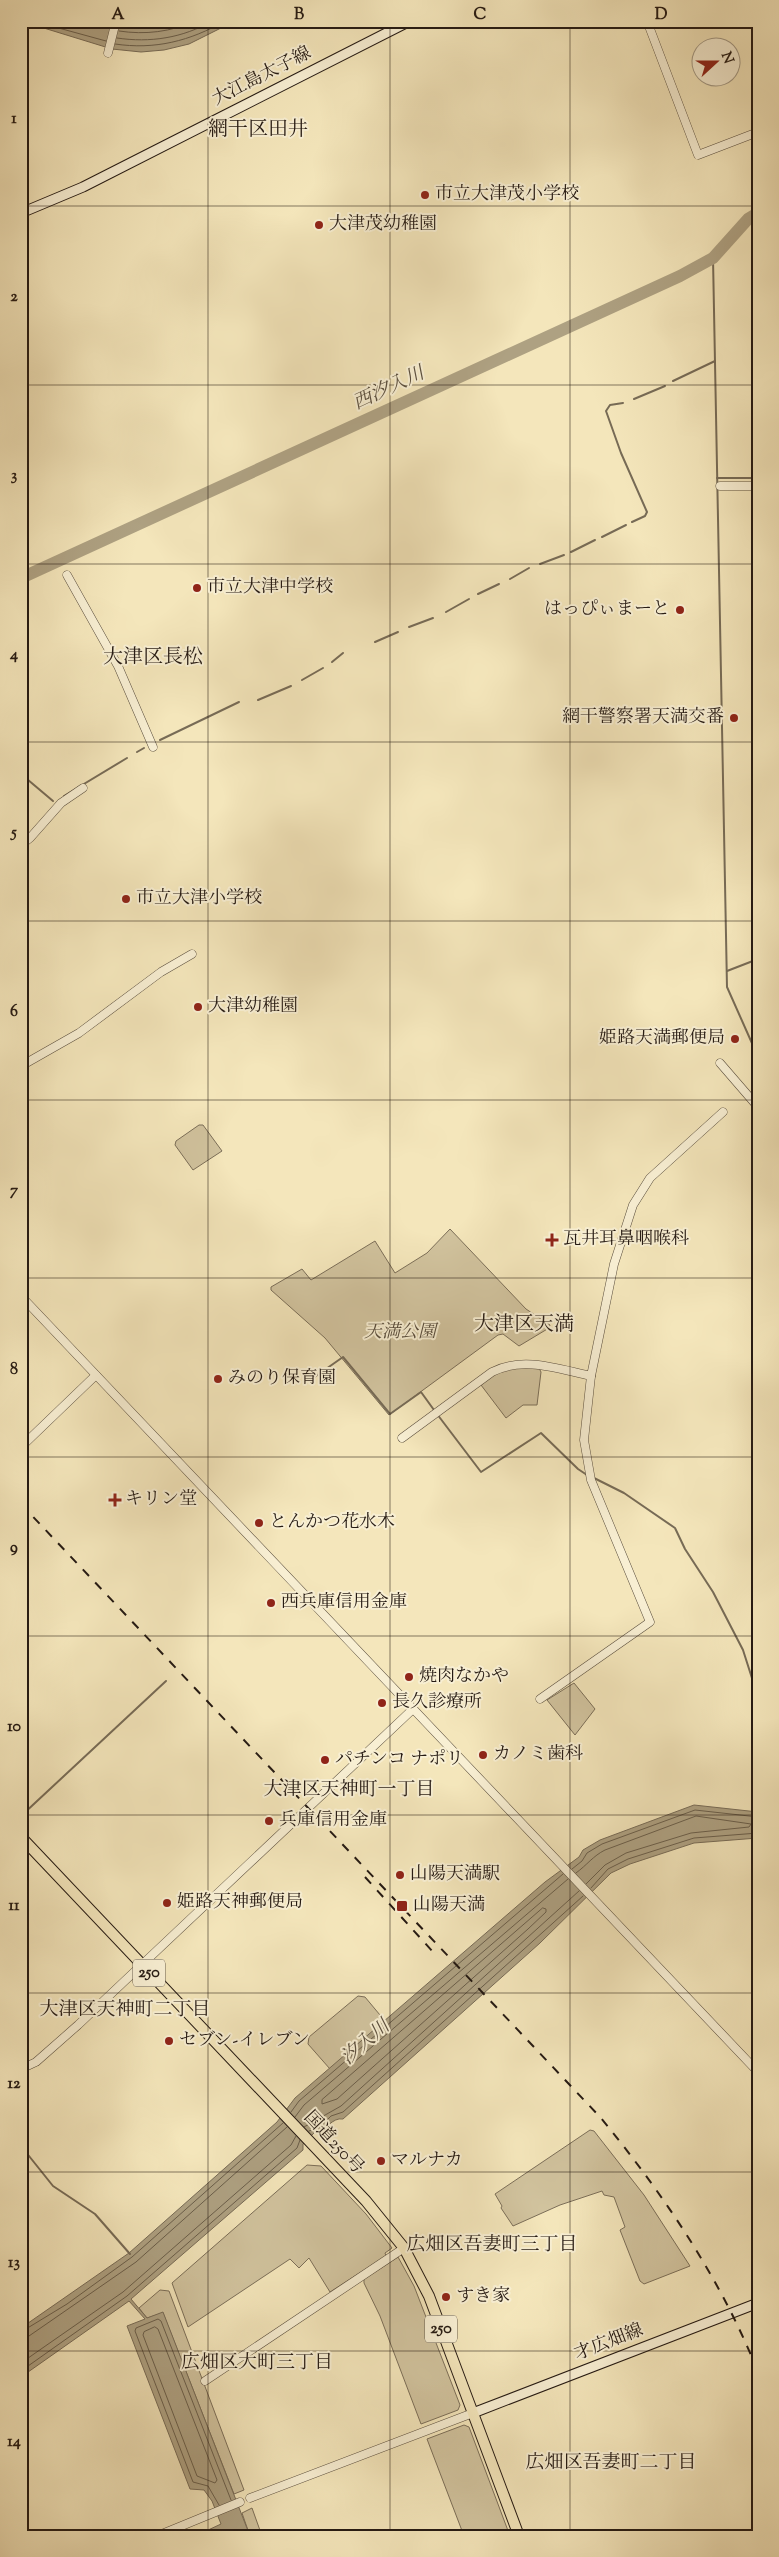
<svg xmlns="http://www.w3.org/2000/svg" width="779" height="2557" viewBox="0 0 779 2557" font-family="'Sorts Mill Goudy','Noto Serif JP',serif">
	<style>
		.green { fill: #d1c39e; stroke: #7b6e58 }
		.water { fill: #aea182; stroke: #776b56 }
		.lines { fill: none; stroke-linecap: round; stroke-linejoin: round }
		.shore { stroke: #6a5e4a; stroke-width: 1 }
		.stream { stroke: #776b56; stroke-width: 2 }
		.river { stroke: #aea182; stroke-width: 12 }
		.tertiary-casing { stroke: #594d3d; stroke-width: 9 }
		.secondary-casing { stroke: #251a13; stroke-width: 11 }
		.trunk-casing { stroke: #251a13; stroke-width: 12 }
		.tertiary { stroke: #f8efd3; stroke-width: 8 }
		.secondary { stroke: #f8efd3; stroke-width: 9 }
		.trunk { stroke: #f4e6bb; stroke-width: 10 }
		.rail { stroke: #251a13; stroke-width: 2; stroke-dasharray: 9 9; stroke-linecap: butt }
		.grid { fill: none; stroke: #251a13; stroke-width: 1; stroke-opacity: 0.55 }
		.poi-dot { fill: #8f2418; stroke: #f8efd3; stroke-width: 2 }
		.labels { text-anchor: middle; dominant-baseline: central; stroke-width: 4; stroke-linejoin: round; paint-order: stroke }
		.shield { fill: #f8efd3; stroke: #645a4d; stroke-width: 1 }
		.shield-label { font-size: 16px; font-weight: bold; fill: #251a13 }
		.street-label { font-size: 18px; fill: #251a13; stroke: #f8efd3 }
		.poi-label { font-size: 18px; fill: #251a13; stroke: #f8efd3; text-anchor: start }
		.park-label { font-size: 18px; font-style: italic; fill: #594d3d; stroke: #f8efd3 }
		.water-label { font-size: 19px; font-style: italic; fill: #5c503f; stroke: #f8efd3 }
		.neighbourhood-label { font-size: 19px; fill: #251a13; stroke: #f8efd3 }
		.quarter-label { font-size: 20px; fill: #251a13; stroke: #f8efd3 }
		.neatline { fill: none; stroke: #251a13; stroke-width: 2 }
		.grid-label { font-size: 16px; text-anchor: middle; font-weight: bold; fill: #251a13 }
	</style>
	<rect width="100%" height="100%" fill="#f4e6bb"/>
	<filter id="stains"><feTurbulence type="fractalNoise" baseFrequency=".004" numOctaves="4"/><feColorMatrix values="0 0 0 0 .2 0 0 0 0 .09 0 0 0 0 .02 0 0 0 .5 -.17"/></filter>
	<radialGradient id="worn" r=".72"><stop offset=".6" stop-color="#630" stop-opacity="0"/><stop offset="1" stop-color="#630" stop-opacity=".3"/></radialGradient>
	<g class="green">
		<polygon points="199,1125 203,1125 222,1151 193,1170 175,1145 176,1141"/>
		<polygon points="450,1229 526,1309 550,1325 549,1328 519,1346 503,1334 498,1335 389,1415 325,1338 271,1290 271,1287 302,1269 311,1280 375,1241 395,1273 427,1253"/>
		<polygon points="517,1366 539,1368 541,1372 537,1405 523,1405 506,1418 481,1385 497,1372"/>
		<polygon points="574,1683 595,1709 575,1735 547,1700"/>
		<polygon points="358,1996 365,1997 385,2021 330,2069 308,2044 309,2037"/>
		<polygon points="590,2130 594,2131 644,2195 690,2266 644,2284 640,2281 620,2230 625,2227 614,2197 604,2195 602,2191 560,2205 513,2226 501,2208 502,2206 495,2194"/>
		<polygon points="307,2165 321,2166 366,2214 392,2248 385,2253 386,2256 330,2292 309,2258 299,2268 290,2259 188,2327 172,2283"/>
		<polygon points="398,2257 414,2286 460,2405 458,2410 421,2424 380,2316 364,2283 364,2279"/>
		<polygon points="160,2290 169,2291 244,2490 234,2494 163,2313 147,2318 139,2308"/>
		<polygon points="464,2425 469,2427 510,2536 464,2536 427,2439"/>
		<polygon points="252,2508 262,2536 250,2536 242,2513"/>
	</g>
	<g class="water">
		<polygon points="21,21 235,21 189,44 164,50 141,52 112,49"/>
		<path d="M694,1805L758,1812V1838L694,1843L630,1864L611,1873L540,1943L343,2119C332,2117 326,2131 315,2132L303,2144V2150L131,2299L147,2318L163,2312L250,2536H208L206,2531L221,2524L212,2501L204,2490L190,2489L127,2326L145,2319L129,2301L21,2377V2328L129,2253L277,2122L295,2098L545,1882L579,1857L583,1850L600,1840Z"/>
	</g>
	<g class="lines">
		<g class="shore">
			<polyline points="33,21 106,41"/>
			<path d="M119,31C145,35 171,32 195,21"/>
			<path d="M117,38C150,43 183,38 212,21"/>
			<path d="M115,44C155,50 190,41 225,21"/>
			<polyline points="572,1869 582,1861 587,1853 602,1844 695,1810 758,1817"/>
			<path d="M576,1873C587,1865 593,1856 605,1850L696,1816L751,1824L749,1827L691,1833L626,1853L605,1865L586,1884"/>
			<polyline points="591,1888 608,1869 628,1859 694,1838 758,1833"/>
			<polygon points="543,1908 546,1909 546,1912 528,1929 337,2099 322,2104 322,2100"/>
			<polyline points="291,2112 299,2101 563,1874"/>
			<polyline points="295,2117 304,2105 568,1879"/>
			<polyline points="304,2127 341,2106 579,1891"/>
			<polyline points="309,2131 320,2127 331,2116 343,2112 583,1896"/>
			<polygon points="155,2327 158,2329 217,2480 215,2483 197,2476 143,2335 144,2332"/>
			<polyline points="21,2332 67,2304 132,2257 283,2123"/>
			<polyline points="21,2338 29,2336 136,2262 287,2127"/>
			<polyline points="21,2363 123,2292 291,2145 296,2136"/>
			<polyline points="21,2371 127,2296 297,2148 300,2140"/>
			<polyline points="219,2505 208,2486 193,2482 135,2331 136,2328 158,2319 161,2321 231,2500"/>
		</g>
		<g class="stream">
			<polyline points="713,258 727,987 755,1050 758,1065"/>
			<polyline points="673,381 715,361"/>
			<polyline points="634,399 665,386"/>
			<polyline points="623,403 610,405 606,411 621,453 647,512 645,516 632,522"/>
			<polyline points="717,478 758,478"/>
			<polyline points="602,537 626,525"/>
			<polyline points="571,552 595,540"/>
			<polyline points="540,564 564,555"/>
			<polyline points="510,579 529,568"/>
			<polyline points="478,594 499,584"/>
			<polyline points="446,612 469,599"/>
			<polyline points="409,627 433,618"/>
			<polyline points="375,642 398,632"/>
			<polyline points="332,662 343,653"/>
			<polyline points="302,680 323,668"/>
			<polyline points="258,700 291,686"/>
			<polyline points="160,740 239,702"/>
			<polyline points="137,752 144,748"/>
			<polyline points="21,774 53,801"/>
			<polyline points="64,796 127,758"/>
			<polyline points="727,971 758,959"/>
			<polyline points="306,1383 343,1357 390,1414 421,1392 434,1410"/>
			<polyline points="437,1414 481,1472 541,1433 578,1469 587,1475"/>
			<polyline points="594,1478 624,1493 675,1528 685,1549 713,1592 743,1650 758,1697"/>
			<polyline points="21,1816 166,1681"/>
			<polyline points="21,2146 53,2186 95,2214 130,2254"/>
		</g>
		<polyline class="river" points="21,578 680,276 713,258 748,219 758,213"/>
		<g class="tertiary-casing">
			<g id="tertiary">
				<polyline points="647,21 698,155 758,132"/>
				<polyline points="108,53 116,21"/>
				<polyline points="720,486 758,486"/>
				<polyline points="67,575 118,666 153,747"/>
				<polyline points="21,845 30,838 61,803 83,788"/>
				<polyline points="720,1063 758,1107"/>
				<polyline points="21,1066 79,1033 161,972 192,954"/>
				<polyline points="21,1296 758,2072"/>
				<path d="M402,1438L492,1372C523,1356 558,1369 591,1376"/>
				<polyline points="21,1447 96,1375"/>
				<polyline points="540,1699 650,1622 591,1480 584,1440 591,1376 614,1264 633,1205 650,1178 723,1112"/>
				<polyline points="21,2069 36,2062 78,2025 413,1709"/>
				<polyline points="205,2381 404,2248"/>
				<polyline points="250,2498 473,2413"/>
				<polyline points="157,2536 240,2502"/>
			</g>
		</g>
		<g class="secondary-casing">
			<g id="secondary">
				<polyline points="21,213 83,187 410,21"/>
				<polyline points="473,2413 758,2303"/>
			</g>
		</g>
		<g class="trunk-casing">
			<polyline id="trunk" points="21,1837 366,2201 404,2248 429,2296 519,2536"/>
		</g>
		<use href="#tertiary" class="tertiary"/>
		<use href="#secondary" class="secondary"/>
		<use href="#trunk" class="trunk"/>
		<g class="rail">
			<path d="M21,1504L601,2118C664,2195 721,2279 758,2372"/>
			<polyline points="365,1877 434,1953"/>
		</g>
	</g>
	<path class="grid" d="M208,21V2536M390,21V2536M570,21V2536M21,206H758M21,385H758M21,564H758M21,742H758M21,921H758M21,1100H758M21,1278H758M21,1457H758M21,1636H758M21,1815H758M21,1993H758M21,2172H758M21,2351H758"/>
	<g class="poi-dot">
		<circle cx="425" cy="195" r="5"/>
		<circle cx="319" cy="225" r="5"/>
		<circle cx="197" cy="588" r="5"/>
		<circle cx="680" cy="610" r="5"/>
		<circle cx="734" cy="718" r="5"/>
		<circle cx="126" cy="899" r="5"/>
		<circle cx="198" cy="1007" r="5"/>
		<circle cx="735" cy="1039" r="5"/>
		<path d="M549.5 1232.5h5v5h5v5h-5v5h-5v-5h-5v-5h5z"/>
		<circle cx="218" cy="1379" r="5"/>
		<path d="M112.5 1492.5h5v5h5v5h-5v5h-5v-5h-5v-5h5z"/>
		<circle cx="259" cy="1523" r="5"/>
		<circle cx="271" cy="1603" r="5"/>
		<circle cx="409" cy="1677" r="5"/>
		<circle cx="382" cy="1703" r="5"/>
		<circle cx="483" cy="1755" r="5"/>
		<circle cx="325" cy="1760" r="5"/>
		<circle cx="269" cy="1821" r="5"/>
		<circle cx="400" cy="1875" r="5"/>
		<circle cx="167" cy="1903" r="5"/>
		<rect x="396" y="1900" width="12" height="12" rx="2.5"/>
		<circle cx="169" cy="2041" r="5"/>
		<circle cx="381" cy="2161" r="5"/>
		<circle cx="446" cy="2297" r="5"/>
	</g>
	<g class="labels">
		<g class="shield">
			<rect x="133" y="1959.5" width="32" height="27" rx="4"/>
			<rect x="425" y="2315.5" width="32" height="27" rx="4"/>
		</g>
		<g class="shield-label">
			<text x="149" y="1973">250</text>
			<text x="441" y="2329">250</text>
		</g>
		<g class="street-label">
			<text transform="translate(262 77) rotate(-27)">大江島太子線</text>
			<text transform="translate(333 2143) rotate(47)">国道250号</text>
			<text transform="translate(609 2343) rotate(-21)">才広畑線</text>
		</g>
		<g class="poi-label">
			<text x="435" y="195">市立大津茂小学校</text>
			<text x="329" y="225">大津茂幼稚園</text>
			<text x="207" y="588">市立大津中学校</text>
			<text x="670" y="610" text-anchor="end">はっぴぃまーと</text>
			<text x="724" y="718" text-anchor="end">網干警察署天満交番</text>
			<text x="136" y="899">市立大津小学校</text>
			<text x="208" y="1007">大津幼稚園</text>
			<text x="725" y="1039" text-anchor="end">姫路天満郵便局</text>
			<text x="563" y="1240">瓦井耳鼻咽喉科</text>
			<text x="228" y="1379">みのり保育園</text>
			<text x="125" y="1500">キリン堂</text>
			<text x="269" y="1523">とんかつ花水木</text>
			<text x="281" y="1603">西兵庫信用金庫</text>
			<text x="419" y="1677">焼肉なかや</text>
			<text x="392" y="1703">長久診療所</text>
			<text x="493" y="1755">カノミ歯科</text>
			<text x="335" y="1760">パチンコ ナポリ</text>
			<text x="279" y="1821">兵庫信用金庫</text>
			<text x="410" y="1875">山陽天満駅</text>
			<text x="177" y="1903">姫路天神郵便局</text>
			<text x="413" y="1906">山陽天満</text>
			<text x="179" y="2041">セブン-イレブン</text>
			<text x="391" y="2161">マルナカ</text>
			<text x="456" y="2297">すき家</text>
		</g>
		<g class="park-label">
			<text x="400" y="1333">天満公園</text>
		</g>
		<g class="water-label">
			<text transform="translate(389 389) rotate(-25)">西汐入川</text>
			<text transform="translate(366 2043) rotate(-41)">汐入川</text>
		</g>
		<g class="neighbourhood-label">
			<text x="349" y="1790">大津区天神町一丁目</text>
			<text x="125" y="2010">大津区天神町二丁目</text>
			<text x="492" y="2245">広畑区吾妻町三丁目</text>
			<text x="257" y="2363">広畑区大町三丁目</text>
			<text x="611" y="2463">広畑区吾妻町二丁目</text>
		</g>
		<g class="quarter-label">
			<text x="258" y="130">網干区田井</text>
			<text x="153" y="658">大津区長松</text>
			<text x="524" y="1325">大津区天満</text>
		</g>
	</g>
	<rect width="779" height="2557" fill="none" stroke="#f4e6bb" stroke-width="55"/>
	<g transform="translate(716 62) rotate(69)"><circle r="24" fill="#f8efd3" stroke="#a49a86"/>
	<path d="M0-4L9 19L0 12L-9 19Z" fill="#8f2418"/>
	<text y="-8" font-size="14" font-weight="bold" text-anchor="middle" fill="#251a13">N</text>
	</g>
	<rect x="28" y="28" width="724" height="2502" class="neatline"/>
	<g class="grid-label">
		<text x="118" y="19">A</text>
		<text x="299" y="19">B</text>
		<text x="480" y="19">C</text>
		<text x="661" y="19">D</text>
		<text x="14" y="123">1</text>
		<text x="14" y="301">2</text>
		<text x="14" y="480">3</text>
		<text x="14" y="659">4</text>
		<text x="14" y="837">5</text>
		<text x="14" y="1016">6</text>
		<text x="14" y="1195">7</text>
		<text x="14" y="1374">8</text>
		<text x="14" y="1552">9</text>
		<text x="14" y="1731">10</text>
		<text x="14" y="1910">11</text>
		<text x="14" y="2088">12</text>
		<text x="14" y="2267">13</text>
		<text x="14" y="2446">14</text>
	</g>
	<rect width="100%" height="100%" filter="url(#stains)"/>
	<rect width="100%" height="100%" fill="url(#worn)"/>
</svg>
